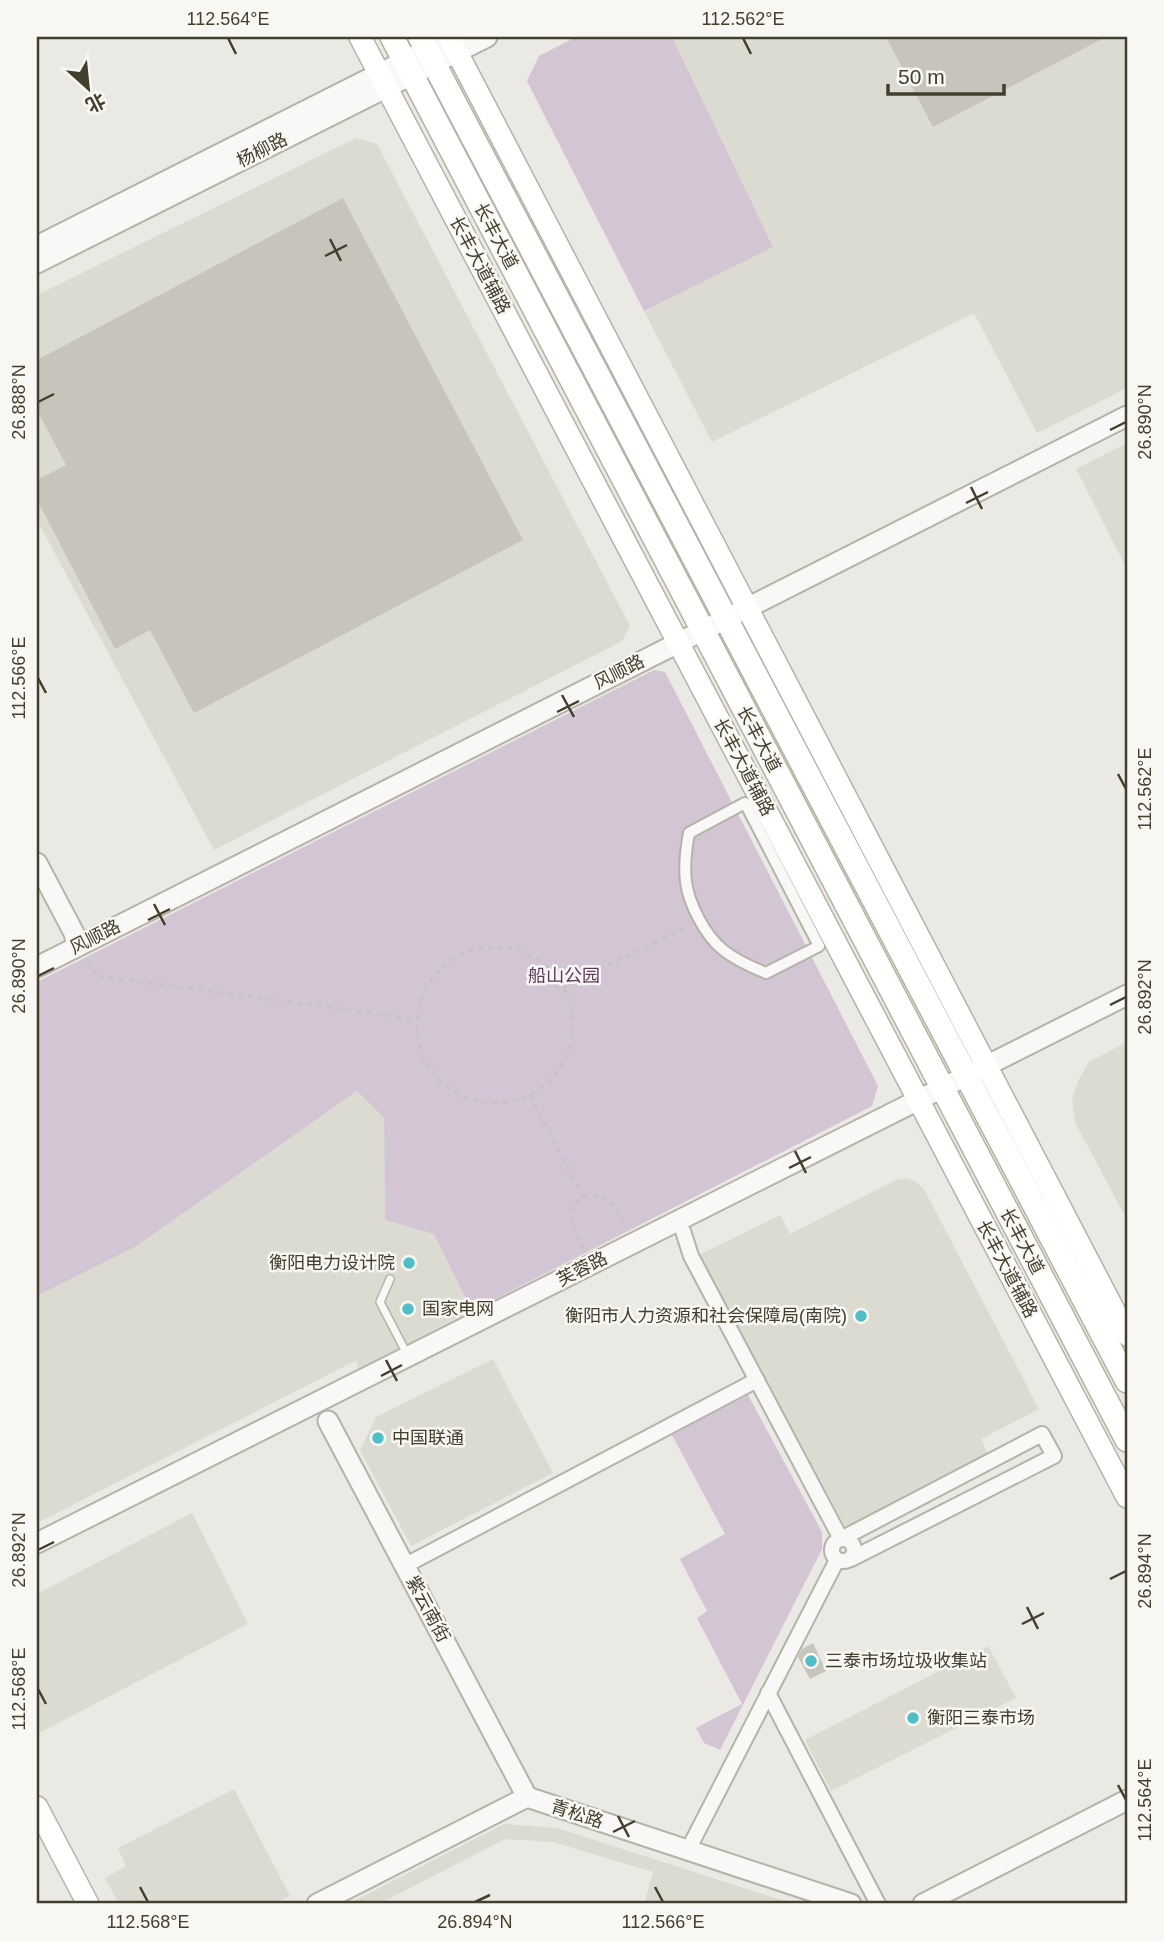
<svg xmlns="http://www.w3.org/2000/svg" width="1164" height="1941" viewBox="0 0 1164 1941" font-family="Helvetica,'Noto Sans SC',sans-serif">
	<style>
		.built { fill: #dcdbd1 }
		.green { fill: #d3c5d4 }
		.building { fill: #c7c5bb }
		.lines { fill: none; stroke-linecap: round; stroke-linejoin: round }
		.service-casing { stroke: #b4b3a8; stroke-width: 10 }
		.pedestrian-casing { stroke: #b4b3a8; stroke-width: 14 }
		.minor-casing { stroke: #b4b3a8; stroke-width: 18 }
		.tertiary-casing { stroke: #b4b3a8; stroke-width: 23 }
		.secondary-casing { stroke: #b4b3a8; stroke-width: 24 }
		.primary-casing { stroke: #b6b2a3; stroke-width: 26 }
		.path { stroke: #c6c4bd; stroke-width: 2.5; stroke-dasharray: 5 5; stroke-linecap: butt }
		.service { stroke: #f9f8f6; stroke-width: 7 }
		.pedestrian { stroke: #f9f8f6; stroke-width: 10 }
		.minor { stroke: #f9f8f6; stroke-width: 14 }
		.tertiary { stroke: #f9f8f6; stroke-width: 19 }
		.secondary { stroke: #fff; stroke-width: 21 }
		.primary { stroke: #fff; stroke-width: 23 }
		.ticks { fill: none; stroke: #423f2c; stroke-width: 2.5 }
		.poi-dot { fill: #50bec7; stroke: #f8f7f3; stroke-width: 2.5 }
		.labels { text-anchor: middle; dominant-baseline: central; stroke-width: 5; stroke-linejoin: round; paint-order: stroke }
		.street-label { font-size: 18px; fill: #423f2c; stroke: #f8f7f3 }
		.park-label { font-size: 18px; fill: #5d3a5c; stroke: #f8f7f3 }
		.poi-label { font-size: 18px; fill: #423f2c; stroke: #f8f7f3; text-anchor: start }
		.neatline { fill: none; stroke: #423f2c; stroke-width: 2.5 }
		.ticks-label { font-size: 18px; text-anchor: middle; fill: #423f2c }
	</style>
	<rect width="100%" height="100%" fill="#eae9e3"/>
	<g class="built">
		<polygon points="672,37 1127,37 1127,388 1037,433 974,313 712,442 644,311 772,246"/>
		<polygon points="356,138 377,144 630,626 622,641 214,850 37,520 37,295"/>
		<polygon points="1127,443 1127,569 1076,469"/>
		<polygon points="1127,1042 1127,1220 1075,1122 1072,1099 1078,1081 1089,1062"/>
		<polygon points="357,1091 384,1118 385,1220 434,1233 472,1311 359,1368 355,1361 37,1523 37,1296 135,1247"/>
		<polygon points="907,1178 917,1182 925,1191 1039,1409 981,1439 988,1454 846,1528 699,1255 780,1215 790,1234 896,1180"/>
		<polygon points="493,1359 553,1473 411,1546 360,1450 376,1417"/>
		<polygon points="192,1513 248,1624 37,1734 37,1594"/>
		<polygon points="988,1646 1016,1698 831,1791 805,1740"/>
		<polygon points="234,1789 290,1896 273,1904 119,1904 105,1878 126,1866 118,1848"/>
		<polygon points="504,1824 557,1828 794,1904 644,1904 653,1872 553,1842 505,1839 379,1904 348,1904"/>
	</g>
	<g class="green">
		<polygon points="576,37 672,37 773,247 644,311 527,81 539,56"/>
		<polygon points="654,670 665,672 878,1086 872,1106 472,1311 434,1234 385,1220 384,1118 357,1091 135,1247 37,1296 37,982"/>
		<polygon points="748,1395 822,1532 822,1549 720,1750 704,1743 696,1728 742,1704 697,1618 707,1611 680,1559 725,1534 672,1435"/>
	</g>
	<g class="building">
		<polygon points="886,37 1106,37 933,127"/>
		<polygon points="343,198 523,540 194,713 150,630 115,649 37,500 37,480 66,465 37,410 37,360"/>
		<polygon points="813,1643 826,1671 810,1679 798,1657 802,1649"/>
	</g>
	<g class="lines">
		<g class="service-casing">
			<polyline id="service" points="390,1279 380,1302 408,1356"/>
		</g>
		<g class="pedestrian-casing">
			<path id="pedestrian" d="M745,803L819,946L766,973C751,967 735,960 722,949C705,935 689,904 686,882C684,866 686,849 689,833Z"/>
		</g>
		<g class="minor-casing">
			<g id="minor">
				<polyline points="683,1231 691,1256 841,1539 1042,1434 1054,1456 851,1559"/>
				<circle cx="843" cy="1550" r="11"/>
				<polyline points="406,1565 757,1380"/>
				<polyline points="768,1693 878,1904"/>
				<polyline points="688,1850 837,1560"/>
			</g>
		</g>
		<g class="tertiary-casing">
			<g id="tertiary">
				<polyline points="37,246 452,37"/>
				<polyline points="37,263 487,37"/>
				<polyline points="37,863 74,933 77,946"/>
				<polyline points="37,967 1127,416"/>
				<polyline points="328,1421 527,1797"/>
				<polyline points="37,1543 1127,995"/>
				<polyline points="317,1904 527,1797 851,1904"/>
				<polyline points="923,1904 1127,1800"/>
			</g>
		</g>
		<g class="secondary-casing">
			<g id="secondary">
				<polyline points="360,37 1127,1497"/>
				<polyline points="449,37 1127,1335"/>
				<polyline points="37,1807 88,1904"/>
			</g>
		</g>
		<g class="primary-casing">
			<g id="primary">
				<polyline points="392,37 1127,1440"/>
				<polyline points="420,37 1127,1381"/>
			</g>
		</g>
		<g class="path">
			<circle cx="495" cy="1025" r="78"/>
			<polyline points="87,961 97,976 416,1019"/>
			<polyline points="563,987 689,926"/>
			<polyline points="530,1095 583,1197 570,1209 573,1227 584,1250"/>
			<polyline points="583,1197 603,1196 616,1207 626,1228"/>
		</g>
		<use href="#service" class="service"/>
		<use href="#pedestrian" class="pedestrian"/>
		<use href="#minor" class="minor"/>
		<use href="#tertiary" class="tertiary"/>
		<use href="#secondary" class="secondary"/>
		<use href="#primary" class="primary"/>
	</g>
	<path class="ticks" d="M228,38L236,54M743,38L751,54M330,239L341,261M325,256L347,245M38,402L54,394M1110,430L1126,422M971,487L982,509M966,503L988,492M38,678L46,693M562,695L574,717M557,712L579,701M1118,774L1126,789M154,904L165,925M148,920L170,909M38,976L54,968M1110,1005L1126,997M795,1151L806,1173M789,1168L811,1157M386,1360L397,1381M381,1376L402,1365M38,1550L54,1542M1110,1579L1126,1571M1027,1607L1038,1629M1022,1624L1044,1613M38,1689L46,1704M1118,1785L1126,1800M618,1816L629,1837M613,1832L635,1821M140,1887L148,1902M655,1887L663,1902M475,1902L490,1895"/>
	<g class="poi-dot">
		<circle cx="409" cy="1263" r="7"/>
		<circle cx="408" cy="1309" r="7"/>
		<circle cx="861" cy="1316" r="7"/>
		<circle cx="378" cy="1438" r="7"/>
		<circle cx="811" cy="1661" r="7"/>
		<circle cx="913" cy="1718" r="7"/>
	</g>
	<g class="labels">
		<g class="street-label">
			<text transform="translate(262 150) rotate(-27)">杨柳路</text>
			<text transform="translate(496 236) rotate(62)">长丰大道</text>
			<text transform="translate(480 265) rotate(62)">长丰大道辅路</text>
			<text transform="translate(619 672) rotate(-27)">风顺路</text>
			<text transform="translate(759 739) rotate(62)">长丰大道</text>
			<text transform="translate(744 767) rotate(62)">长丰大道辅路</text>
			<text transform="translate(95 937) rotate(-27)">风顺路</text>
			<text transform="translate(1022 1241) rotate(62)">长丰大道</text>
			<text transform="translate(582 1269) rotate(-27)">芙蓉路</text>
			<text transform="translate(1007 1269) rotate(62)">长丰大道辅路</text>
			<text transform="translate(428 1609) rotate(62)">紫云南街</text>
			<text transform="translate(577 1814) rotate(18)">青松路</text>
		</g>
		<g class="park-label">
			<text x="564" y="976">船山公园</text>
		</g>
		<g class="poi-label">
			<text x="395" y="1263" text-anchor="end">衡阳电力设计院</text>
			<text x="422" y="1309">国家电网</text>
			<text x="847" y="1316" text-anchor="end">衡阳市人力资源和社会保障局(南院)</text>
			<text x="392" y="1438">中国联通</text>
			<text x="825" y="1661">三泰市场垃圾收集站</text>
			<text x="927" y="1718">衡阳三泰市场</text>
		</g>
	</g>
	<rect width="1164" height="1941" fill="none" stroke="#f8f7f3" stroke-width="77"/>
	<g transform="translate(88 88) rotate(153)" stroke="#f8f7f3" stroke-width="5" paint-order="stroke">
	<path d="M0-5L12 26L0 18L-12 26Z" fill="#423f2c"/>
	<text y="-10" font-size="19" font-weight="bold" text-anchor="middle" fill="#423f2c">北</text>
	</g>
	<path d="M888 84v10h116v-10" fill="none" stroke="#423f2c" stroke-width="3.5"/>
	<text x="898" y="84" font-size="21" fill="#423f2c" stroke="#f8f7f3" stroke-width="5" paint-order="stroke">50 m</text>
	<rect x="38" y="38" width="1088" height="1864" class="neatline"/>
	<g class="ticks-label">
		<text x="228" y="25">112.564°E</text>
		<text x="743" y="25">112.562°E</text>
		<text transform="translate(19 402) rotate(-90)" y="6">26.888°N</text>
		<text transform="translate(1145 422) rotate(-90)" y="6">26.890°N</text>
		<text transform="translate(19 678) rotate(-90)" y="6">112.566°E</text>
		<text transform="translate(1145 789) rotate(-90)" y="6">112.562°E</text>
		<text transform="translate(19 976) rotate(-90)" y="6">26.890°N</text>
		<text transform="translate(1145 997) rotate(-90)" y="6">26.892°N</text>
		<text transform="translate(19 1550) rotate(-90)" y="6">26.892°N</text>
		<text transform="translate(1145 1571) rotate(-90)" y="6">26.894°N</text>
		<text transform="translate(19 1689) rotate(-90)" y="6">112.568°E</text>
		<text transform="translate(1145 1800) rotate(-90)" y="6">112.564°E</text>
		<text x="148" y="1928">112.568°E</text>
		<text x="475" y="1928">26.894°N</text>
		<text x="663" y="1928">112.566°E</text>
	</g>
</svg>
